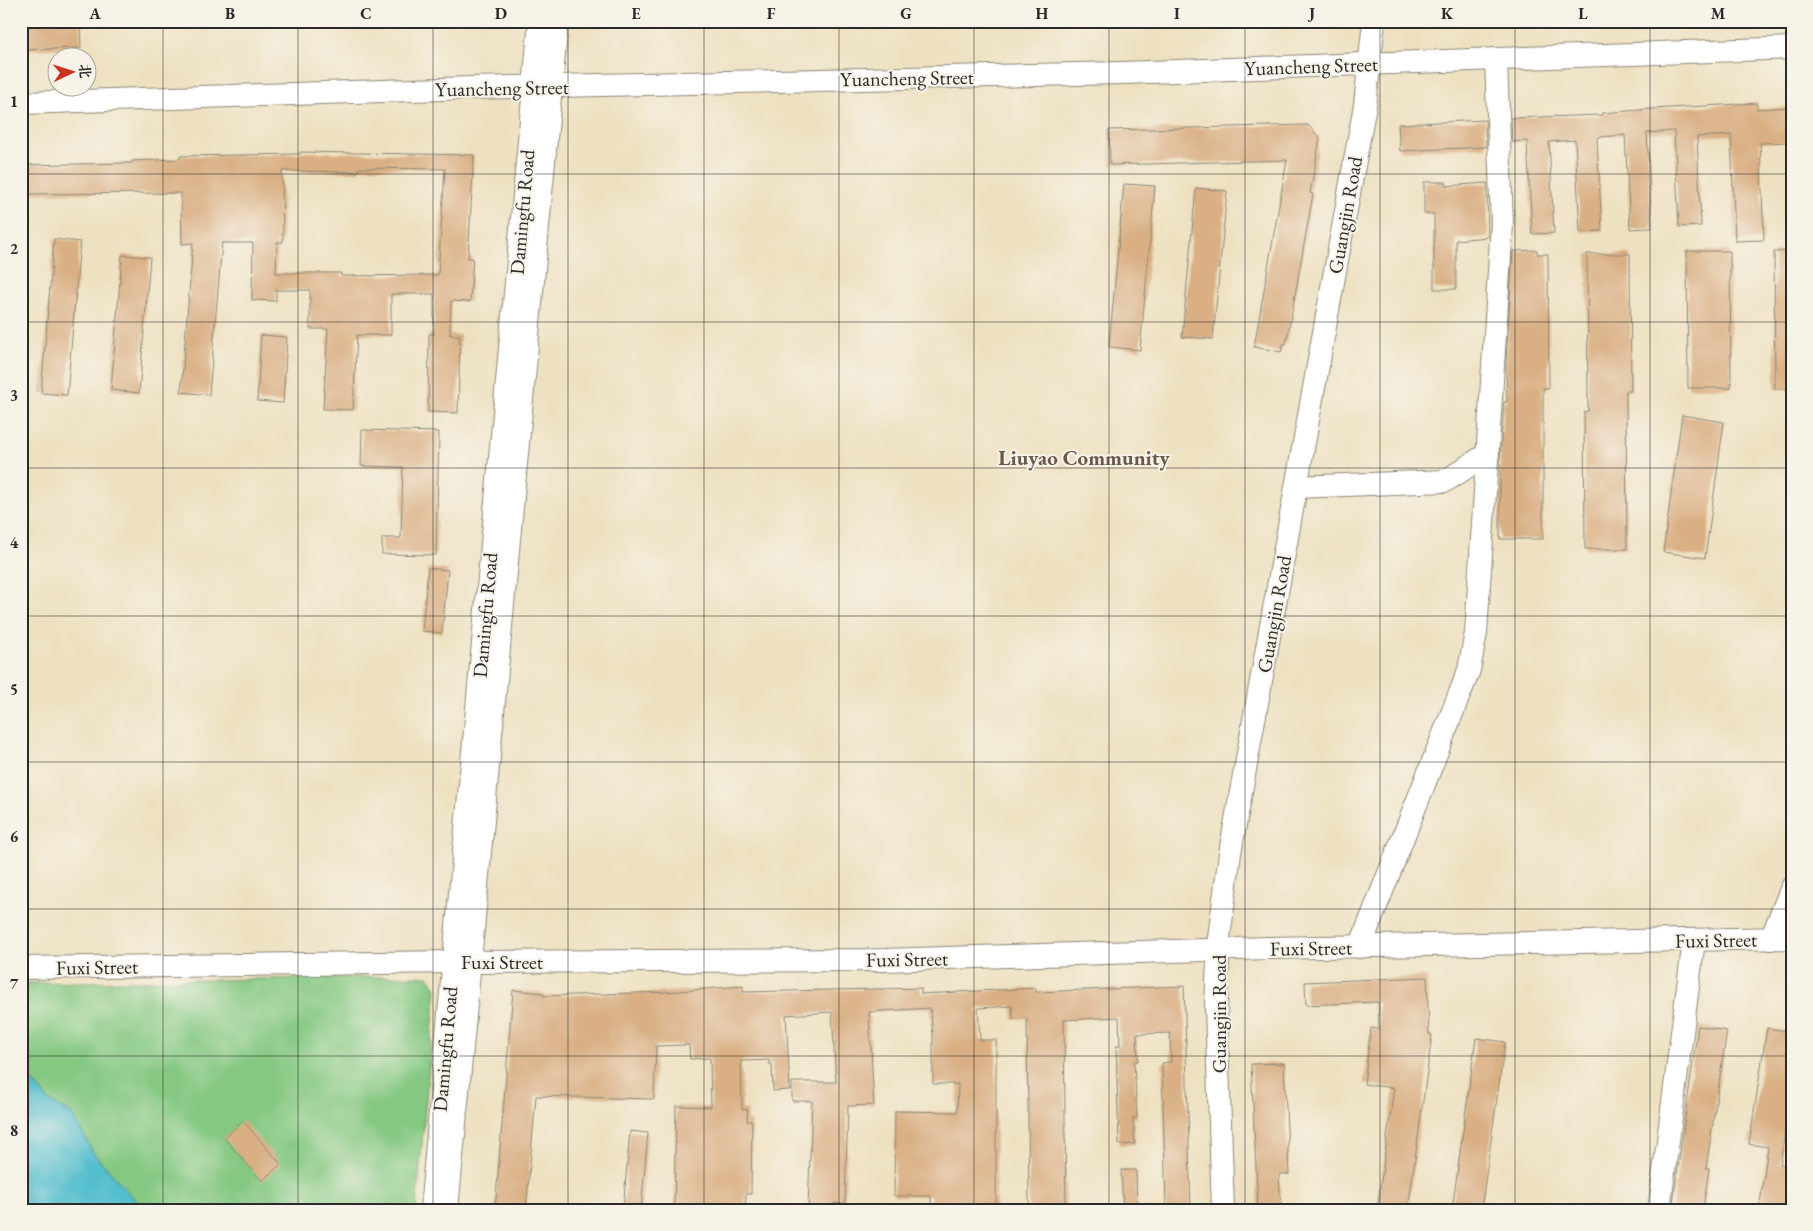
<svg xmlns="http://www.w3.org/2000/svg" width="1813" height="1231" viewBox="0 0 1813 1231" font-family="'EB Garamond','Noto Serif SC',serif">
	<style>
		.green { fill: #84c882; stroke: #587a56 }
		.water { fill: #52bece; stroke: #3e747c }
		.building { fill: #d9af83; fill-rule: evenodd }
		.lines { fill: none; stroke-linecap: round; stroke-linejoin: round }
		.minor-casing { stroke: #8c8676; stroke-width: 24 }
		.minor { stroke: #fff; stroke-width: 22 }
		.grid { fill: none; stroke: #2b2b2b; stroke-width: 1; stroke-opacity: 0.55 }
		.labels { text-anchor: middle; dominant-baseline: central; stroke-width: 4; stroke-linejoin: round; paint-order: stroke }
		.street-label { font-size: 20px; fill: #2b2b2b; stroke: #f7f3e8 }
		.neighbourhood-label { font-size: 21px; font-weight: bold; fill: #68594a; stroke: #f7f3e8 }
		.neatline { fill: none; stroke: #2b2b2b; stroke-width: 2 }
		.grid-label { font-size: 16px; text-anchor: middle; font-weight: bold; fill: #2b2b2b }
	</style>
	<rect width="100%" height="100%" fill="#f7f3e8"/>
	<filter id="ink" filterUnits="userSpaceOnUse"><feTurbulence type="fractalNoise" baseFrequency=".02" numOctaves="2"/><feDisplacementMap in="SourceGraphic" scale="10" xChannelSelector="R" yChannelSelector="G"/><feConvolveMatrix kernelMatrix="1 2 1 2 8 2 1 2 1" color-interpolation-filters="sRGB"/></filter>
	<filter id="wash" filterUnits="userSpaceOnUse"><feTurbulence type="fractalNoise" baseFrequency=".0096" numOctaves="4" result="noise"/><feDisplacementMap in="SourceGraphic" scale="20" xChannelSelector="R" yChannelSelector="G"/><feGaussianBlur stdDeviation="1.12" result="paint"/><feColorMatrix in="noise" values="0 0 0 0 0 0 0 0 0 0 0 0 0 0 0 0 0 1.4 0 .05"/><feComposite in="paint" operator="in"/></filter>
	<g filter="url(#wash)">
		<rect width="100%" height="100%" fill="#eee1c1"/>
		<polygon class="green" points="428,976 436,988 416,1210 144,1210 94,1154 72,1114 49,1101 21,1068 21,983"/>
		<polygon class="water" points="21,1068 49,1101 72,1114 94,1154 144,1210 21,1210"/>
		<g id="blocks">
			<g class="building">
				<polygon points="21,21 80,21 81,48 21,50"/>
				<polygon points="1757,103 1757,109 1792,107 1792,142 1760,143 1764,240 1735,241 1731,135 1697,137 1701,226 1679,227 1674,131 1647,133 1652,228 1630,229 1625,135 1599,137 1597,139 1602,231 1580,232 1575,140 1549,142 1554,233 1532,234 1527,141 1512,142 1511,118 1602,115 1602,113 1652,109"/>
				<polygon points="1485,120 1486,147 1400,151 1398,124"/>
				<polygon points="1308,125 1320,138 1310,193 1313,194 1291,318 1286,344 1283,344 1281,352 1254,347 1287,160 1110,165 1109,130"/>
				<path d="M300,152L474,155L468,258H473L470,302L451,301L450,335H460L458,413L428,412L429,334H434V294H391V335H357L353,410L323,409L328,329H310V290H276V301L252,300L253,243H222L209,395L181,392L193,243L182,244L181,193L21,194V165L132,163V161L180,159V156L300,154ZM359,168L445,169L438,275L341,276V273H276L277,242H283L282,171L358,172Z"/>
				<polygon points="1424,182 1446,182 1446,186 1487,183 1488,237 1456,240 1456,289 1434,289 1434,214 1424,214"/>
				<polygon points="1124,184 1155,186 1140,350 1109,347"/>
				<polygon points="1196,188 1227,191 1213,339 1182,337"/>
				<polygon points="54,239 80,242 67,395 41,393"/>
				<polygon points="1537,250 1537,254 1548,254 1549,388 1543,388 1543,539 1500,539 1500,459 1504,402 1507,402 1506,362 1513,251"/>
				<polygon points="1687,251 1730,251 1731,388 1688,388"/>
				<polygon points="1792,251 1792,389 1775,389 1774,252"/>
				<polygon points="1587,254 1630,254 1631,391 1626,391 1627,549 1585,549 1584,412 1588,411"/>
				<polygon points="122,255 150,257 139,393 111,390"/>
				<polygon points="261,335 287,337 283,403 257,401"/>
				<polygon points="1682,415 1724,422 1705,558 1663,552"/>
				<polygon points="362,430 439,432 436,555 382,554 382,538 401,538 403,467 361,466"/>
				<polygon points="428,568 448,570 442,633 422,631"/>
				<polygon points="1427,977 1429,1034 1432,1035 1408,1210 1377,1210 1394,1088 1364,1084 1371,1028 1379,1029 1378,1002 1306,1005 1305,982"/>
				<polygon points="743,986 743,992 921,988 921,994 1036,988 1036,992 1184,986 1191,1210 1166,1210 1162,1063 1171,1062 1170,1033 1137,1034 1138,1061 1134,1061 1137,1118 1133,1118 1135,1144 1119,1145 1116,1046 1120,1046 1119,1017 1064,1020 1066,1210 1029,1210 1027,1018 1013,1019 1012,1006 978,1008 980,1040 996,1040 996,1210 931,1210 931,1196 894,1196 895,1111 957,1112 958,1084 933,1084 933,1035 930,1008 869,1012 874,1105 848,1106 845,1204 834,1203 834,1210 808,1210 812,1101 792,1101 792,1082 836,1082 832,1012 786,1015 790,1090 773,1091 772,1064 769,1064 769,1060 741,1061 742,1109 748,1110 747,1121 752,1121 751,1194 746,1194 745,1210 674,1210 676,1106 711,1107 710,1058 690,1059 689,1045 656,1046 654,1099 536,1096 526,1210 495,1210 513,990 543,993 543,996 666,992"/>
				<polygon points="1698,1026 1727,1031 1706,1168 1709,1168 1703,1210 1672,1210"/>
				<polygon points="1767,1028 1792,1032 1792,1088 1780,1164 1792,1166 1792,1210 1759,1210 1768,1147 1749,1144"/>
				<polygon points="1476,1038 1505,1042 1481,1210 1452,1210"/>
				<polygon points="1284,1063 1289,1174 1279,1174 1281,1210 1258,1210 1251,1064"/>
				<polygon points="243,1121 281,1164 262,1181 224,1138"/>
				<polygon points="630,1131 648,1133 641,1210 623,1210"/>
				<polygon points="1121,1170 1136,1170 1137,1210 1123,1210"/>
			</g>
		</g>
	</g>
	<g filter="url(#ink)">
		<use href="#blocks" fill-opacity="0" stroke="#8c8676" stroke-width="1"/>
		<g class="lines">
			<g class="minor-casing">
				<g id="minor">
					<polyline points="21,103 472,88 1122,73 1792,48"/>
					<path d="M1296,487L1445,481C1460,473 1472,462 1488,454"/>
					<polyline points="1771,939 1792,887"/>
					<polyline points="1360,947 1469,670 1476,633 1502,224 1496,59"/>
					<polyline points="21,968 453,962 883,960 1268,948 1792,938"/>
					<polyline points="431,1210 540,21"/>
					<polyline points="447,1210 557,21"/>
					<polyline points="1223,1210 1216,1007 1219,938 1230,853 1365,105 1374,21"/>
					<polyline points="1659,1210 1694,940"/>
				</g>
			</g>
			<use href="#minor" class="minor"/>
		</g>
	</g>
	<path class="grid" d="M163,21V1210M298,21V1210M433,21V1210M568,21V1210M704,21V1210M839,21V1210M974,21V1210M1109,21V1210M1245,21V1210M1380,21V1210M1515,21V1210M1650,21V1210M21,174H1792M21,322H1792M21,468H1792M21,616H1792M21,762H1792M21,909H1792M21,1056H1792"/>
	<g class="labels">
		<g class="street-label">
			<text transform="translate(1311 66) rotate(-2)">Yuancheng Street</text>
			<text transform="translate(907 78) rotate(-1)">Yuancheng Street</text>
			<text transform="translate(502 88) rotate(-1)">Yuancheng Street</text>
			<text transform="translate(522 212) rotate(-85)">Damingfu Road</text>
			<text transform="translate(1345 215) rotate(-80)">Guangjin Road</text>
			<text transform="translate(1274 614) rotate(-80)">Guangjin Road</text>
			<text transform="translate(485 615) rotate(-85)">Damingfu Road</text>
			<text transform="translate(1716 940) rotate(-1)">Fuxi Street</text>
			<text transform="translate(1311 948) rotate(-1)">Fuxi Street</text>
			<text transform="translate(907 959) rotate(-1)">Fuxi Street</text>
			<text x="502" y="962">Fuxi Street</text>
			<text transform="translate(97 967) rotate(-1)">Fuxi Street</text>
			<text transform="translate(1219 1014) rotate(-90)">Guangjin Road</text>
			<text transform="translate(445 1049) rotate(-85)">Damingfu Road</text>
		</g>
		<g class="neighbourhood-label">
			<text x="1084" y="457">Liuyao Community</text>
		</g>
	</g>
	<rect width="1813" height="1231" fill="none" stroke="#f7f3e8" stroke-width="55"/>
	<g transform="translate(72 72) rotate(86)"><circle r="24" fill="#f7f3e8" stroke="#a5a39c"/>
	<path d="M0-4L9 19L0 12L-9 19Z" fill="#c8321e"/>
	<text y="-8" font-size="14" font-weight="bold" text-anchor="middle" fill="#2b2b2b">北</text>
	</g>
	<rect x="28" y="28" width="1758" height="1176" class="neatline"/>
	<g class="grid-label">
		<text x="95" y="19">A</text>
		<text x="230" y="19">B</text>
		<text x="366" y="19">C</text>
		<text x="501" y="19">D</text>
		<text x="636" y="19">E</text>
		<text x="771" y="19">F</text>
		<text x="906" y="19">G</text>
		<text x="1042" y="19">H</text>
		<text x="1177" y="19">I</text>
		<text x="1312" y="19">J</text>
		<text x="1447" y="19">K</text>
		<text x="1583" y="19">L</text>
		<text x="1718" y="19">M</text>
		<text x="14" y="107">1</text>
		<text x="14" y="254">2</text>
		<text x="14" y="401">3</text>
		<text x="14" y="548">4</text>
		<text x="14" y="695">5</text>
		<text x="14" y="842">6</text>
		<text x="14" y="989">7</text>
		<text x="14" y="1136">8</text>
	</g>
</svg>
